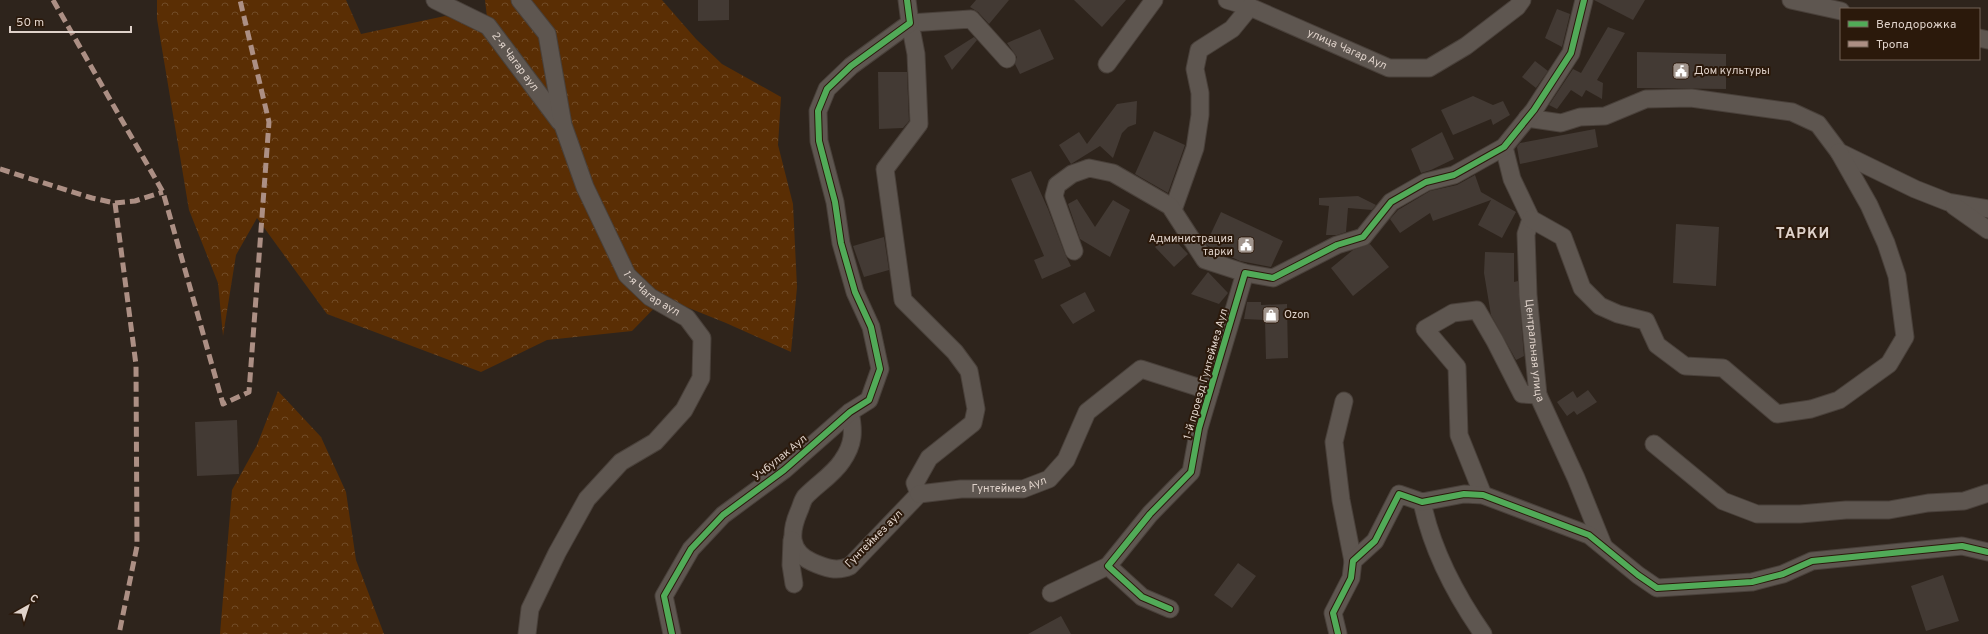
<svg xmlns="http://www.w3.org/2000/svg" width="1988" height="634" viewBox="0 0 1988 634" font-family="Overpass,sans-serif">
	<style>
		.forest { fill: url(#forest-crowns) }
		.building { fill: #433a34 }
		.lines { fill: none; stroke-linecap: round; stroke-linejoin: round }
		.minor-casing { stroke: #49403a; stroke-width: 19 }
		.minor { stroke: #5e5650; stroke-width: 17 }
		.quiet { stroke: #ac8f84; stroke-width: 5; stroke-dasharray: 10 5; stroke-linecap: butt }
		.cycleway-casing { stroke: #2b190b; stroke-width: 8 }
		.cycleway { stroke: #51ab58; stroke-width: 6 }
		.labels { text-anchor: middle; dominant-baseline: central; stroke-width: 4; stroke-linejoin: round; paint-order: stroke }
		.street-label { font-size: 11px; fill: #dfd2ca; stroke: #2b190b }
		.poi-label { font-size: 11px; fill: #dfd2ca; stroke: #2b190b; text-anchor: start }
		.district-label { font-size: 15px; font-weight: bold; letter-spacing: 1px; fill: #dfd2ca; stroke: #2b190b }
	</style>
	<defs>
		<pattern id="forest-crowns" width="20" height="18" patternUnits="userSpaceOnUse"><rect width="20" height="18" fill="#5a2e04"/><path d="M2 6a3 3 0 1 1 6 0M12 15a3 3 0 1 1 6 0" fill="none" stroke="#714b27"/></pattern>
	</defs>
	<rect width="100%" height="100%" fill="#2e241c"/>
	<g class="forest">
		<polygon points="157,0 346,0 361,34 445,16 488,26 485,0 662,0 696,39 722,64 781,97 778,145 793,204 797,287 791,352 726,323 664,298 632,331 547,340 481,372 327,314 257,218 236,255 223,336 218,283 189,210 157,19"/>
		<polygon points="278,391 321,437 346,492 356,560 384,634 220,634 232,490 257,445"/>
	</g>
	<g class="building">
		<polygon points="698,0 729,0 729,20 698,21"/>
		<polygon points="976,0 1009,0 989,24 978,12 970,7"/>
		<polygon points="1074,0 1126,0 1102,27"/>
		<polygon points="1594,0 1645,0 1633,20"/>
		<polygon points="1557,9 1570,14 1562,47 1545,38"/>
		<polygon points="1608,27 1625,33 1597,80 1603,83 1602,99 1586,90 1582,97 1571,90 1557,109 1549,105 1573,69 1581,73"/>
		<polygon points="1040,29 1054,59 1020,74 1015,64 1017,57 1007,43"/>
		<polygon points="974,37 977,40 952,70 944,56"/>
		<polygon points="1637,52 1726,54 1726,89 1637,88"/>
		<polygon points="1535,61 1548,71 1536,88 1522,77"/>
		<polygon points="878,72 907,72 909,121 903,128 879,129"/>
		<polygon points="1473,96 1493,105 1503,101 1510,115 1493,125 1491,119 1453,135 1441,110"/>
		<polygon points="1137,101 1136,124 1128,127 1122,133 1113,158 1100,146 1071,164 1059,145 1079,132 1087,144 1117,104"/>
		<polygon points="1595,129 1598,147 1520,164 1517,147 1520,143"/>
		<polygon points="1154,131 1185,145 1168,193 1135,174"/>
		<polygon points="1442,132 1454,159 1431,170 1421,173 1411,149"/>
		<polygon points="1031,171 1048,209 1065,254 1071,266 1042,279 1034,260 1044,256 1011,179"/>
		<polygon points="1475,175 1481,192 1516,212 1502,238 1478,225 1491,200 1433,221 1430,213 1400,233 1390,219 1398,210 1430,191 1457,185"/>
		<polygon points="1358,196 1376,205 1372,210 1348,208 1346,232 1337,235 1326,235 1329,206 1319,205 1319,198"/>
		<polygon points="1077,199 1095,227 1113,200 1130,210 1110,257 1080,239 1068,204"/>
		<polygon points="1221,212 1283,241 1271,267 1240,261 1208,246 1206,244"/>
		<polygon points="1676,224 1719,227 1716,286 1673,283"/>
		<polygon points="1169,234 1188,254 1174,267 1155,247"/>
		<polygon points="884,237 889,270 864,277 853,246"/>
		<polygon points="1370,244 1389,267 1353,296 1331,268 1353,250"/>
		<polygon points="1485,252 1514,253 1514,282 1518,281 1524,356 1516,360 1491,315 1484,273"/>
		<polygon points="1208,272 1228,293 1219,304 1191,294"/>
		<polygon points="1085,292 1095,311 1073,324 1060,305"/>
		<polygon points="1247,302 1261,302 1261,305 1287,304 1288,358 1266,359 1265,320 1244,319"/>
		<polygon points="1588,390 1597,402 1577,415 1574,411 1567,416 1557,402 1573,391 1577,398"/>
		<polygon points="237,420 239,474 197,476 195,422"/>
		<polygon points="1238,563 1256,576 1232,608 1214,595"/>
		<polygon points="1943,575 1959,621 1926,631 1911,586"/>
		<polygon points="1061,616 1071,634 1028,634"/>
	</g>
	<g class="lines">
		<g class="minor-casing">
			<g id="minor">
				<path id="s1" d="M435,0L488,26L560,122"/>
				<path id="s2" d="M520,0L547,34L563,125L585,187L627,275L650,297L687,318L702,338L701,378L684,410L655,442L621,462L587,499L557,553L530,609L527,634"/>
				<path id="s3" d="M1227,0L1250,7L1389,68H1429L1466,46L1517,7L1522,0"/>
				<polyline points="1791,0 1841,11"/>
				<polyline points="1979,38 1988,40"/>
				<polyline points="1107,64 1154,0"/>
				<polyline points="1527,118 1561,123 1580,117 1605,116 1646,99 1691,98 1792,112 1818,124 1839,152 1915,189 1948,202 1988,209"/>
				<path id="s4" d="M1504,147L1512,179L1531,219L1526,234L1528,295L1538,395L1576,478L1603,545"/>
				<polyline points="1954,206 1988,230"/>
				<polyline points="1173,210 1195,148 1200,115 1200,93 1195,69 1199,50 1232,29 1250,7"/>
				<polyline points="1531,219 1563,237 1582,288 1600,306 1618,314 1646,321 1657,345 1685,366 1723,368 1777,414 1811,409 1839,400 1889,364 1905,337 1897,276 1886,243 1869,205 1839,152"/>
				<polyline points="1074,251 1054,196 1057,185 1072,174 1089,168 1113,173 1170,206 1205,260 1245,273 1273,278 1337,245 1363,237 1391,202 1426,182 1454,175 1504,147 1534,110 1571,53 1584,0"/>
				<polyline points="1344,401 1334,442 1341,500 1353,561"/>
				<path d="M850,412C854,431 854,444 842,461C833,475 816,485 805,497C802,501 801,507 799,511C790,532 788,551 812,562C825,568 837,572 850,566L919,494"/>
				<polyline points="1654,444 1723,501 1757,514 1800,514 1846,510 1889,510 1928,503 1964,501 1988,493"/>
				<polyline points="919,494 915,483 929,458 973,423 976,409 969,371 955,352 903,300 885,169 919,124 916,54 910,23 971,19 1007,59"/>
				<path id="s5" d="M919,494L961,489H1023L1049,479L1066,460L1087,412L1141,369L1210,391"/>
				<polyline points="1483,495 1459,435 1457,367 1425,329 1453,313 1477,310 1495,341 1522,394 1538,395"/>
				<path d="M1422,502C1432,550 1455,594 1483,634"/>
				<polyline points="792,540 791,565 794,584"/>
				<polyline points="1051,593 1108,566"/>
				<polyline points="1170,609 1142,597 1108,566 1150,514 1191,472 1199,428 1245,273"/>
				<polyline points="672,634 664,596 691,549 723,515 784,470 850,412 869,400 880,369 871,327 855,292 841,243 835,202 819,141 818,111 827,89 851,66 910,23 907,0"/>
				<polyline points="1338,634 1333,613 1351,578 1353,561 1375,541 1399,494 1422,502 1464,494 1483,495 1589,535 1638,575 1657,588 1752,582 1783,574 1812,561 1962,546 1988,552"/>
			</g>
		</g>
		<use href="#minor" class="minor"/>
		<g class="quiet">
			<polyline points="53,0 163,192 223,404 249,392 269,122 240,0"/>
			<polyline points="0,169 92,198 115,203 135,201 163,192"/>
			<polyline points="115,203 136,365 137,546 119,634"/>
		</g>
		<g class="cycleway-casing">
			<g id="cycleway">
				<polyline points="1170,609 1142,597 1108,566 1150,514 1191,472 1199,428 1245,273 1273,278 1337,245 1363,237 1391,202 1426,182 1454,175 1504,147 1534,110 1571,53 1584,0"/>
				<polyline points="672,634 664,596 691,549 723,515 784,470 850,412 869,400 880,369 871,327 855,292 841,243 835,202 819,141 818,111 827,89 851,66 910,23 907,0"/>
				<polyline points="1338,634 1333,613 1351,578 1353,561 1375,541 1399,494 1422,502 1464,494 1483,495 1589,535 1638,575 1657,588 1752,582 1783,574 1812,561 1962,546 1988,552"/>
			</g>
		</g>
		<use href="#cycleway" class="cycleway"/>
	</g>
	<defs>
		<g id="civic-square" transform="scale(0.9)"><rect x="-9" y="-9" width="18" height="18" rx="4" fill="#a1958d" stroke="#2b190b"/><path d="M-.6-6.5H3V-4.5H.6V-3L4-1V1h2V6H-6V1h2V-1L-.6-3ZM-1.2 2.5V6h2.4V2.5Z" fill="#fff"/></g>
		<g id="shop-square" transform="scale(0.9)"><rect x="-9" y="-9" width="18" height="18" rx="4" fill="#a1958d" stroke="#2b190b"/><path d="M-5-2.5h2.3a2.7 3.5 0 0 1 5.4 0H5L5.5 6h-11ZM-1.5-2.5h3a1.5 2.3 0 0 0-3 0Z" fill="#fff"/></g>
	</defs>
	<g fill-rule="evenodd">
		<use href="#civic-square" x="1681" y="71"/>
		<use href="#civic-square" x="1246" y="245"/>
		<use href="#shop-square" x="1271" y="315"/>
	</g>
	<g class="labels">
		<g class="street-label">
			<text stroke="none"><textPath href="#s3" startOffset="130">улица Чагар Аул</textPath></text>
			<text stroke="none"><textPath href="#s1" startOffset="104">2-я Чагар аул</textPath></text>
			<text stroke="none"><textPath href="#s2" startOffset="330">1-я Чагар аул</textPath></text>
			<text stroke="none"><textPath href="#s4" startOffset="210">Центральная улица</textPath></text>
			<text transform="translate(1206 374) rotate(-74)">1-й проезд Гунтеймез Аул</text>
			<text transform="translate(780 458) rotate(-39)">Учбулак Аул</text>
			<text stroke="none"><textPath href="#s5" startOffset="91">Гунтеймез Аул</textPath></text>
			<text transform="translate(874 539) rotate(-45)">Гунтеймез аул</text>
		</g>
		<g class="poi-label">
			<text x="1694" y="71">Дом культуры</text>
			<text x="1233" y="239" text-anchor="end">Администрация<tspan x="1233" dy="13">тарки</tspan></text>
			<text x="1284" y="315">Ozon</text>
		</g>
		<g class="district-label">
			<text x="1803" y="234">ТАРКИ</text>
		</g>
	</g>
	<rect x="1840" y="8" width="140" height="52" fill="#2b190b" stroke="#736357"/>
	<rect x="1848" y="21" width="20" height="6" fill="#51ab58" stroke="#736357"/>
	<text x="1876" y="28" font-size="12" fill="#dfd2ca">Велодорожка</text>
	<rect x="1848" y="41" width="20" height="6" fill="#ac8f84" stroke="#736357"/>
	<text x="1876" y="48" font-size="12" fill="#dfd2ca">Тропа</text>
	<g transform="translate(28 606) rotate(39)" stroke="#2b190b" stroke-width="3" paint-order="stroke">
	<path d="M0-3L7 15L0 10L-7 15Z" fill="#dfd2ca"/>
	<text y="-6" font-size="11" font-weight="bold" text-anchor="middle" fill="#dfd2ca">С</text>
	</g>
	<path d="M10 26v6h121v-6" fill="none" stroke="#dfd2ca" stroke-width="2"/>
	<text x="16" y="26" font-size="12" fill="#dfd2ca" stroke="#2b190b" stroke-width="3" paint-order="stroke">50 m</text>
</svg>
